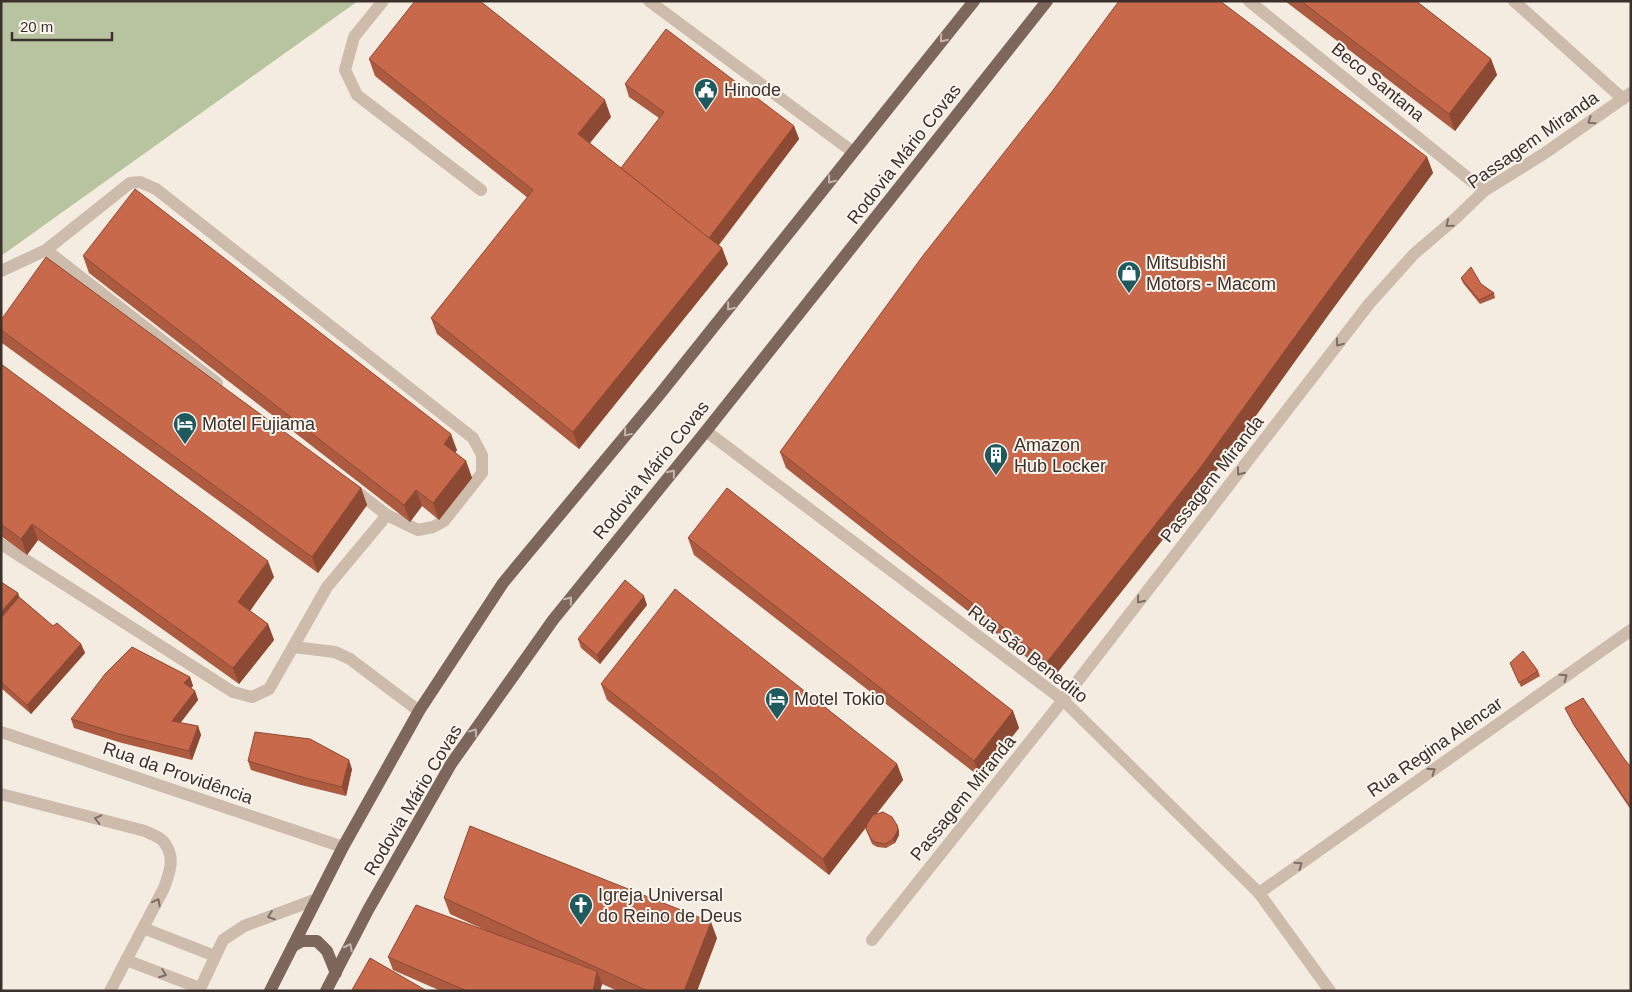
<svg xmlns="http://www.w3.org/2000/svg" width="1632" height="992" viewBox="0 0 1632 992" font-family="Arial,sans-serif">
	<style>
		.green { fill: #b8c4a0 }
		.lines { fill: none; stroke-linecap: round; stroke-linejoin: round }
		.minor { stroke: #cdbbac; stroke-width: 12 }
		.major { stroke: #7d675c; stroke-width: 12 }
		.wall { fill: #ac5a40 }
		.shaded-wall { fill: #8c4a34 }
		.building { fill: #c8694b; stroke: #8c4a34 }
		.oneway { stroke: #c2b5ac }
		.oneway2 { stroke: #7d6f65 }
		.labels { text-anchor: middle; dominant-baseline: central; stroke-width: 4; stroke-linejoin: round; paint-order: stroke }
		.street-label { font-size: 18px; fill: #3b302b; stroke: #fbf5ee }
		.poi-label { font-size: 18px; fill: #3b302b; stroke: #fbf5ee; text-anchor: start }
	</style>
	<rect width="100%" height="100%" fill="#f4ebe1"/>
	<polygon class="green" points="1,1 358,1 1,256"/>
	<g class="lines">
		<g class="minor">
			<polyline points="383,1 354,37 345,70 357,95 481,190"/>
			<polyline points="649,1 853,152"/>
			<polyline points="1249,1 1484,191"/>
			<polyline points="1514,1 1623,99"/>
			<polyline points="46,250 217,383"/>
			<polyline points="1,271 46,250 130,183 140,182 156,189 473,438 482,455 482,473 444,521 433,527 418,530 387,515 327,587 269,689 252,697 233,692 1,544"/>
			<polyline points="706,431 1063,700 1259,893 1330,991"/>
			<polyline points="352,488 387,515"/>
			<polyline points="294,647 335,652 350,659 419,711"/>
			<polyline points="1,732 343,847"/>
			<path d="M1,794L145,831C151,834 160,837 163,841C176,856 170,872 164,888L110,991"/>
			<polyline points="1259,893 1631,630"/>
			<polyline points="143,928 215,956"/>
			<polyline points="872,940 1063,700 1369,304 1414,254 1456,218 1484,191 1545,153 1631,93"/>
			<polyline points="126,960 200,988"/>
			<polyline points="199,991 223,940 244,926 317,899"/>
		</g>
		<g class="major">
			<polyline points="293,946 302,941 317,941 327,951 336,973"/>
			<polyline points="270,991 343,847 419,711 503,583 660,394 974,1"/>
			<polyline points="326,991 368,910 451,764 553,620 706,431 1047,1"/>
		</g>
	</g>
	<g class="wall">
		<polygon points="1285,1 1416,1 1491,59 1497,75 1455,131"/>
		<polygon points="369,59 611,117 590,143 621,168 659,118 629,97 625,84 794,126 799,139 719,245 722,248 728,264 579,449 437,334 431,318 528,198 375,76"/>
		<polygon points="1051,93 1427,157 1433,173 1329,314 1206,485 1053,678 786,468 780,452"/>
		<polygon points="83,256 457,450 455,453 466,461 472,478 439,520 422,506 410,522 89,273"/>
		<polygon points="1461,278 1481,284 1494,293 1495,298 1480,304 1463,283"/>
		<polygon points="1,330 361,488 367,505 318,573 2,343 1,340"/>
		<polygon points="1,364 274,577 250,611 268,624 274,640 239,684 38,540 27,555 1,536"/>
		<polygon points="688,538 1013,711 1019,728 980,777 694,555"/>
		<polygon points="1,582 18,593 19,597 53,626 81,644 85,653 31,714 1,688"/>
		<polygon points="647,605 600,664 581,648 578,639"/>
		<polygon points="1510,663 1538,671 1540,676 1521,687"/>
		<polygon points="190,677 193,686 191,688 195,691 198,700 180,723 198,726 201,735 192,760 122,743 74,728 71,719"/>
		<polygon points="601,684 897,764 903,780 876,814 899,830 899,835 895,843 886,848 877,847 872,844 866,829 866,827 829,875 607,700"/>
		<polygon points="1565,708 1625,760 1631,767 1631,810 1576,729"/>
		<polygon points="248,761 352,769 346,796 301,785 251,770"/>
		<polygon points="444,898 717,938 697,991 618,991 602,984 600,991 441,991 393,970 388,957 485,930 450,914"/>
	</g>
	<g class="shaded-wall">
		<polygon points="1491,59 1497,75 1455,131 1449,114"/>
		<polygon points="605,100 611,117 584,150 578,134"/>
		<polygon points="794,126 799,139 713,252 708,239"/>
		<polygon points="1427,157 1433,173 1329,314 1206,485 1053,678 1047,662 1323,298"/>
		<polygon points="722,248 728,264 579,449 573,432"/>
		<polygon points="451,434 457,450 450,460 444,444"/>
		<polygon points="466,461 472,478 439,520 433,503"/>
		<polygon points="361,488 367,505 318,573 312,557"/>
		<polygon points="416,490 422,506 410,522 404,505"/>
		<polygon points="32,524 38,540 27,555 21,539"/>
		<polygon points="268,561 274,577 244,619 238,602"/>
		<polygon points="18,593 22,606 1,631 1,612"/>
		<polygon points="644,596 647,605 600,664 597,655"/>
		<polygon points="268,624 274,640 239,684 233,668"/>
		<polygon points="81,644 85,653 31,714 27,705"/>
		<polygon points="190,677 193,686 187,692 184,683"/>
		<polygon points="195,691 198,700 175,730 172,721"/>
		<polygon points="1013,711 1019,728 980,777 974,761"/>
		<polygon points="198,726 201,735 192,760 189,751"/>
		<polygon points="349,760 352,769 346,796 342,787"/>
		<polygon points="897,764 903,780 829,875 823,859"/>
		<polygon points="897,825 899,830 899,835 895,843 893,839"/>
		<polygon points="711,922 717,938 697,991 684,991"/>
		<polygon points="597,971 602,984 600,991 593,991"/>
	</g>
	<g class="building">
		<polygon points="415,1 480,1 605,100 578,134 722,248 573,432 431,318 533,190 369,59"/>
		<polygon points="1119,1 1220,1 1427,157 1323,298 1200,468 1047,662 780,452 922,257 1051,93"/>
		<polygon points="1301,1 1416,1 1491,59 1449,114"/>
		<polygon points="666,29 794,126 709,238 621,168 664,112 625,84"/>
		<polygon points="135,189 451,434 444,444 466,461 433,503 416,490 404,505 83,256"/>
		<polygon points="46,257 361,488 312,557 1,330 1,320"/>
		<polygon points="1471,267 1481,284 1494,293 1479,300 1461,278"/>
		<polygon points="1,364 268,561 238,602 268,624 233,668 32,524 21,539 1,524"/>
		<polygon points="727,488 1013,711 974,761 688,538"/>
		<polygon points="625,580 644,596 597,655 578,639"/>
		<polygon points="1,582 18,593 1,612"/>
		<polygon points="675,589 897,764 823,859 601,684"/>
		<polygon points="19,597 53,626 57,623 81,644 27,705 1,682 1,618"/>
		<polygon points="132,647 190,677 184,683 195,691 172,721 198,726 189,751 119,734 71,719 105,674"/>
		<polygon points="1523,651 1538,671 1519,683 1510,663"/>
		<polygon points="1583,698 1625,760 1631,767 1631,808 1574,725 1565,708"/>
		<polygon points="255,732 310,739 349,760 342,787 298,776 248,761"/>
		<polygon points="883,812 892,817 897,825 898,830 893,839 885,844 875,842 871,839 866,829 867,824 873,815"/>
		<polygon points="470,826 711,922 684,991 648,991 444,898"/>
		<polygon points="416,905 597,971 593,991 467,991 388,957"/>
		<polygon points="370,958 427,991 352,990"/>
	</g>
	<defs><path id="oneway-chevron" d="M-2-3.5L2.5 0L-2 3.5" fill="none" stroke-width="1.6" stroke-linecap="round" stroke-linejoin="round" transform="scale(1.25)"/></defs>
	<g class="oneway">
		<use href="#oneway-chevron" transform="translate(943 39) rotate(129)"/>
		<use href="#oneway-chevron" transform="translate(831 180) rotate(129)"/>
		<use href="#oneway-chevron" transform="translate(730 307) rotate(129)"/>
		<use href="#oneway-chevron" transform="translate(627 433) rotate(130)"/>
		<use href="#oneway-chevron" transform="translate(672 473) rotate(-51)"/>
		<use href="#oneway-chevron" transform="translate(569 600) rotate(-51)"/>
		<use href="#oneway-chevron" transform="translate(474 732) rotate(-55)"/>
		<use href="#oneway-chevron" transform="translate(349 947) rotate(-63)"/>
	</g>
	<g class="oneway2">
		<use href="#oneway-chevron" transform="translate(1591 121) rotate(145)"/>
		<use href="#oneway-chevron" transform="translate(1449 224) rotate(140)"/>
		<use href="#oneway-chevron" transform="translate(1339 343) rotate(128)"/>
		<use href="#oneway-chevron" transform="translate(1240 472) rotate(128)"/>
		<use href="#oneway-chevron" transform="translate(1140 600) rotate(128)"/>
		<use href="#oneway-chevron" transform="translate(1564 677) rotate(-35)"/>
		<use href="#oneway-chevron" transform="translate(1432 771) rotate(-35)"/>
		<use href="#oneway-chevron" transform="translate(98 819) rotate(-166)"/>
		<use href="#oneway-chevron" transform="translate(1299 865) rotate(-35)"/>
		<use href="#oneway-chevron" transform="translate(157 902) rotate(-62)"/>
		<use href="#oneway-chevron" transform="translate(271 916) rotate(160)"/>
		<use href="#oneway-chevron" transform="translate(163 974) rotate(20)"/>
	</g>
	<defs>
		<g id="civic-pin" transform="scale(1.25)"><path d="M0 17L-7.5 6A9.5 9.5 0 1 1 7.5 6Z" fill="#1f5a5e" stroke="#fbf5ee"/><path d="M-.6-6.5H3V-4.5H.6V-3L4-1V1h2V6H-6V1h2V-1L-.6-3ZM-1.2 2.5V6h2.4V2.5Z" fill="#fff"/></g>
		<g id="shop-pin" transform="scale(1.25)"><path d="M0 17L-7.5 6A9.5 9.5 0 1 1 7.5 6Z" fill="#1f5a5e" stroke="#fbf5ee"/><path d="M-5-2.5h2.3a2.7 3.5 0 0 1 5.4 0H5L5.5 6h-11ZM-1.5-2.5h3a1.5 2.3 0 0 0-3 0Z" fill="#fff"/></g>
		<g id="hotel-pin" transform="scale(1.25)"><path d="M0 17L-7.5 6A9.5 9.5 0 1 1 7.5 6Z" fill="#1f5a5e" stroke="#fbf5ee"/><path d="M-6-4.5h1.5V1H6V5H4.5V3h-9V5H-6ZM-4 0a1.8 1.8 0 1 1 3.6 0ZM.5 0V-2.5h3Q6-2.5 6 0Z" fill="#fff"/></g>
		<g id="building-pin" transform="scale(1.25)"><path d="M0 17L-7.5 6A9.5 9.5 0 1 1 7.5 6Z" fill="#1f5a5e" stroke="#fbf5ee"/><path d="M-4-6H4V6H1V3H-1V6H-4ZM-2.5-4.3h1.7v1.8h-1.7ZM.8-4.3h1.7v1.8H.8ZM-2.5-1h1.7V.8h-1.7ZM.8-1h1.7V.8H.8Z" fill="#fff"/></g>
		<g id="church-pin" transform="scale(1.25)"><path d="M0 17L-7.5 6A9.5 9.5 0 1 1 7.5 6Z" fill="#1f5a5e" stroke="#fbf5ee"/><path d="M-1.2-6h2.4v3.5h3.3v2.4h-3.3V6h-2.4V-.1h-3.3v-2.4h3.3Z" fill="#fff"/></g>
	</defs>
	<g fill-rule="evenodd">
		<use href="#civic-pin" x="706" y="90"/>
		<use href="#shop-pin" x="1129" y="273"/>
		<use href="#hotel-pin" x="185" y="424"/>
		<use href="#building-pin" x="996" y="455"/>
		<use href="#hotel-pin" x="777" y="699"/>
		<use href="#church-pin" x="581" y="905"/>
	</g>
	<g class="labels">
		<g class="street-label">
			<text transform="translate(1378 82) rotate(39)">Beco Santana</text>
			<text transform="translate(1533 140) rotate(-35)">Passagem Miranda</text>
			<text transform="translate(904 154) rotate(-52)">Rodovia Mário Covas</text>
			<text transform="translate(651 470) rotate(-51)">Rodovia Mário Covas</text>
			<text transform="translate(1212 479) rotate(-52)">Passagem Miranda</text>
			<text transform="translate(1028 654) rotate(38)">Rua São Benedito</text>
			<text transform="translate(1435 747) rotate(-35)">Rua Regina Alencar</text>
			<text transform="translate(178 773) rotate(19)">Rua da Providência</text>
			<text transform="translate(963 798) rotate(-51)">Passagem Miranda</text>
			<text transform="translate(413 800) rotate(-59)">Rodovia Mário Covas</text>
		</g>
		<g class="poi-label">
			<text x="724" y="90">Hinode</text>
			<text x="1146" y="263">Mitsubishi<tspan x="1146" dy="21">Motors - Macom</tspan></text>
			<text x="202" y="424">Motel Fujiama</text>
			<text x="1014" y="445">Amazon<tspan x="1014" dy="21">Hub Locker</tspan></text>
			<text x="794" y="699">Motel Tokio</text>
			<text x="598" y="895">Igreja Universal<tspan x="598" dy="21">do Reino de Deus</tspan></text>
		</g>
	</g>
	<rect width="1632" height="992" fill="none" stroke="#3b302b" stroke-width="5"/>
	<path d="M12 32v8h100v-8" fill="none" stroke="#3b302b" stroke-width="2.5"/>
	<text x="20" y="32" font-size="15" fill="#3b302b" stroke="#fbf5ee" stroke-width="4" paint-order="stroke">20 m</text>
</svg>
